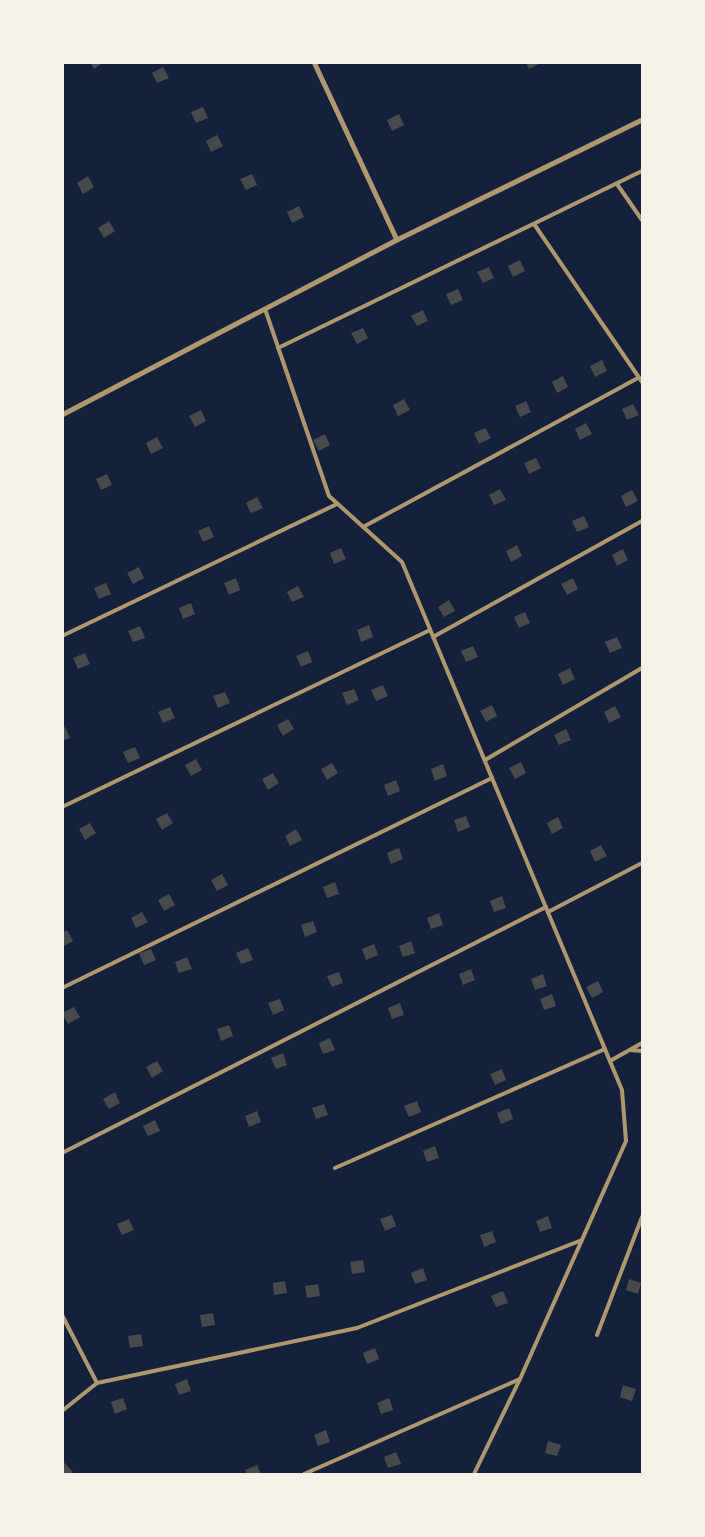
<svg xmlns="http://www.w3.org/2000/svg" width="705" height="1537" viewBox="0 0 705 1537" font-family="Inter,sans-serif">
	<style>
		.building { fill: #48494c }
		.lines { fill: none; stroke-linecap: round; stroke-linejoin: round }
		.service { stroke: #b1986c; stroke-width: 4 }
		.minor { stroke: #b1986c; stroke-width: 5 }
	</style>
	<rect width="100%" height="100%" fill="#14213d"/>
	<g class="building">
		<polygon points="90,62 104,62 94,69"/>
		<polygon points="526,62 543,62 529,69"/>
		<polygon points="163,67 169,78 157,83 152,73"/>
		<polygon points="203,107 208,118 196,123 191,112"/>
		<polygon points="399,114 404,125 392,131 387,120"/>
		<polygon points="217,135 223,146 211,152 206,141"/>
		<polygon points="252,174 257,185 246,190 240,179"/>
		<polygon points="88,176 94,187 83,194 77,183"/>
		<polygon points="299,206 304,217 292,223 287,212"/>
		<polygon points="109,221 115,231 104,238 98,228"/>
		<polygon points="520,260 525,271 513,277 508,266"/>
		<polygon points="489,267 494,278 483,283 477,272"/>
		<polygon points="458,289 463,300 451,305 446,294"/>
		<polygon points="423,310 428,321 417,326 411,316"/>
		<polygon points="363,328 368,338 357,344 351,333"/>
		<polygon points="602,360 607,371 595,377 590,366"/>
		<polygon points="563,376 568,387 557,393 552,382"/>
		<polygon points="404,399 410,410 398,416 393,405"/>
		<polygon points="526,401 531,412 520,417 515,406"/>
		<polygon points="633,404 639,415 627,420 622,409"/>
		<polygon points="201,410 206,421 195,427 189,416"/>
		<polygon points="586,423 592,434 580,440 575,429"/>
		<polygon points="485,428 491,438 479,444 474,433"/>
		<polygon points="325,434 330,445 319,451 313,440"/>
		<polygon points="157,437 163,448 151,454 146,443"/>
		<polygon points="536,458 541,468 529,474 524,463"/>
		<polygon points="107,474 112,485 101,490 96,479"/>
		<polygon points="500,489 506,500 494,505 489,495"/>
		<polygon points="632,490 638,501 626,507 621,496"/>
		<polygon points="257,497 263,508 251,513 246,503"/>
		<polygon points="584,516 589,527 577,532 572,521"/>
		<polygon points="209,526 214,537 203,542 198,531"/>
		<polygon points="517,545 522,556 511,562 506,551"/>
		<polygon points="341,548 346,559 334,564 330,553"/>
		<polygon points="623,549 628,560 617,566 612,555"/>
		<polygon points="139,567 144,578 133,584 127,573"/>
		<polygon points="236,578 240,590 229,595 224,583"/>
		<polygon points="573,578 578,589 567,595 561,584"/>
		<polygon points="106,583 111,594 99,599 94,588"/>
		<polygon points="298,586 304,597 292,602 287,592"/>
		<polygon points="449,600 455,611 444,617 438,607"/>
		<polygon points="191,603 195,614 183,619 179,608"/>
		<polygon points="525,612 530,623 519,628 514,617"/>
		<polygon points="369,625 373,637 361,642 357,630"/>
		<polygon points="140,626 145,638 133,642 128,631"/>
		<polygon points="617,637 622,648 610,653 605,642"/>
		<polygon points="473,646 478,657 466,662 461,651"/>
		<polygon points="308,651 312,662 301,667 296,656"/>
		<polygon points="85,653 90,664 78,669 73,658"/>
		<polygon points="570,668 575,679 563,685 558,674"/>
		<polygon points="383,685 388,696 376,701 371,690"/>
		<polygon points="354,689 359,700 347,705 342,693"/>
		<polygon points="225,692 230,703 218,708 213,696"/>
		<polygon points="492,705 497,716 486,722 480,711"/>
		<polygon points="615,706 621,717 609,723 604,712"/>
		<polygon points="170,707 175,718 163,723 158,712"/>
		<polygon points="288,719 294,729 283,736 277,725"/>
		<polygon points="65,727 70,738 62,741 62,728"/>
		<polygon points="566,729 571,740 559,745 554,735"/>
		<polygon points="135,747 140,758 128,763 123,752"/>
		<polygon points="196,759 202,770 191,776 185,765"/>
		<polygon points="521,762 526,773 515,779 509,768"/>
		<polygon points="332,763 338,773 327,780 321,769"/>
		<polygon points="443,764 447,776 435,781 431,769"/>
		<polygon points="273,773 279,783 268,790 262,779"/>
		<polygon points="396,780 400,791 388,796 384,785"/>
		<polygon points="167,813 173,823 162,830 156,819"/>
		<polygon points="466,816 470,827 458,832 454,820"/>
		<polygon points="558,817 563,828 552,834 547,823"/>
		<polygon points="90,823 96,833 85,840 79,829"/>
		<polygon points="296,829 302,840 290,846 285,836"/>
		<polygon points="601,845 607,856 595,862 590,851"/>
		<polygon points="399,848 403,859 391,864 387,853"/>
		<polygon points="222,874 228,885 217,891 211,880"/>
		<polygon points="335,882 339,894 327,898 323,887"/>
		<polygon points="169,894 175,905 164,911 158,900"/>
		<polygon points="502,896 506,908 494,912 490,901"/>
		<polygon points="142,912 148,922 136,928 131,918"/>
		<polygon points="439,913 443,925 431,929 427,918"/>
		<polygon points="313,921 317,932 305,937 301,925"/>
		<polygon points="67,930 73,941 62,947 62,933"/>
		<polygon points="411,941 415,953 403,957 399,946"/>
		<polygon points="374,944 378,955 366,960 362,949"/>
		<polygon points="248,948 253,960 241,964 236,953"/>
		<polygon points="151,949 156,960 144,965 139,953"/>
		<polygon points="187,957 192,969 179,973 175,962"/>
		<polygon points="471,969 475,980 463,985 459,974"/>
		<polygon points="339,972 343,983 332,987 327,976"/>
		<polygon points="543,974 547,986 535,990 531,979"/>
		<polygon points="598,981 603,992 592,998 586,987"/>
		<polygon points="552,994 556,1006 544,1010 540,999"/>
		<polygon points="280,999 284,1010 273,1015 268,1003"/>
		<polygon points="400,1003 404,1015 392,1019 388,1008"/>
		<polygon points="74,1007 80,1017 68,1024 62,1013"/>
		<polygon points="229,1025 233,1036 221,1041 217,1029"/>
		<polygon points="330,1038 335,1050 323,1054 319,1043"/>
		<polygon points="283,1053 287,1065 276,1069 271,1058"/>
		<polygon points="157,1061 163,1071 152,1078 146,1067"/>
		<polygon points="502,1069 506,1080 495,1085 490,1074"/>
		<polygon points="115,1092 120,1103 109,1109 103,1099"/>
		<polygon points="417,1101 421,1112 409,1117 404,1106"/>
		<polygon points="324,1104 328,1115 316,1119 312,1108"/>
		<polygon points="509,1108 513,1119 501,1124 497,1113"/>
		<polygon points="257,1111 261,1122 249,1127 245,1116"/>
		<polygon points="155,1120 160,1131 148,1136 143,1126"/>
		<polygon points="435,1146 439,1158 427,1162 423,1151"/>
		<polygon points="392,1215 396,1226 385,1231 380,1219"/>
		<polygon points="548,1216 552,1228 540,1232 536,1221"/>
		<polygon points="129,1219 134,1230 122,1235 117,1224"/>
		<polygon points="492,1231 496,1242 484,1247 480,1235"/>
		<polygon points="363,1260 365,1272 352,1274 350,1262"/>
		<polygon points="423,1268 427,1280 415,1284 411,1273"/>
		<polygon points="629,1279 641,1283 638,1294 626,1290"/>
		<polygon points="285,1281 287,1293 274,1295 273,1283"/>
		<polygon points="318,1284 320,1296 307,1298 305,1286"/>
		<polygon points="503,1291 508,1303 496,1307 491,1296"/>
		<polygon points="213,1313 215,1325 202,1327 200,1315"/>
		<polygon points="141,1334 143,1346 130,1348 128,1336"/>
		<polygon points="375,1348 379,1359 367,1364 363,1353"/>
		<polygon points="187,1379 191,1391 179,1395 175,1384"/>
		<polygon points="623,1385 636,1389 632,1401 620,1397"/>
		<polygon points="123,1398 127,1409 115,1414 111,1402"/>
		<polygon points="389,1398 393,1410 381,1414 377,1403"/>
		<polygon points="326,1430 330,1442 318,1446 314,1435"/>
		<polygon points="548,1441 561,1445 557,1456 545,1453"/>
		<polygon points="396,1452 401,1464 388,1468 384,1457"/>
		<polygon points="65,1463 73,1472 70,1474 62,1474 62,1465"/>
		<polygon points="257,1465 261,1474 247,1474 245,1470"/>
	</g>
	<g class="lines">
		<g class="service">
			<polyline points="617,184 642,220"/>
			<polyline points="534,224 642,382"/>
			<polyline points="265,309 329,496 402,562 622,1090 626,1141 520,1379 474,1474"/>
			<polyline points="278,348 642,171"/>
			<polyline points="363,527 638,378"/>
			<polyline points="62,636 337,504"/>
			<polyline points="433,637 642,521"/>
			<polyline points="485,760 642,668"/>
			<polyline points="62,807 430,630"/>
			<polyline points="548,912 642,863"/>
			<polyline points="62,988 492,778"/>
			<polyline points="630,1050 642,1051"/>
			<polyline points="610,1061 642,1043"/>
			<polyline points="62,1153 546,907"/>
			<polyline points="335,1168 605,1049"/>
			<polyline points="62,1315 97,1383"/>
			<polyline points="597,1335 642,1217"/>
			<polyline points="62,1411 97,1383 357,1328 582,1240"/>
			<polyline points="304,1474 520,1379"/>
		</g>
		<g class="minor">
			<polyline points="314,62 397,240"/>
			<polyline points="62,415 397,240 642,120"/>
		</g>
	</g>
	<rect width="705" height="1537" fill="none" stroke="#f6f1e7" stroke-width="128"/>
</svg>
